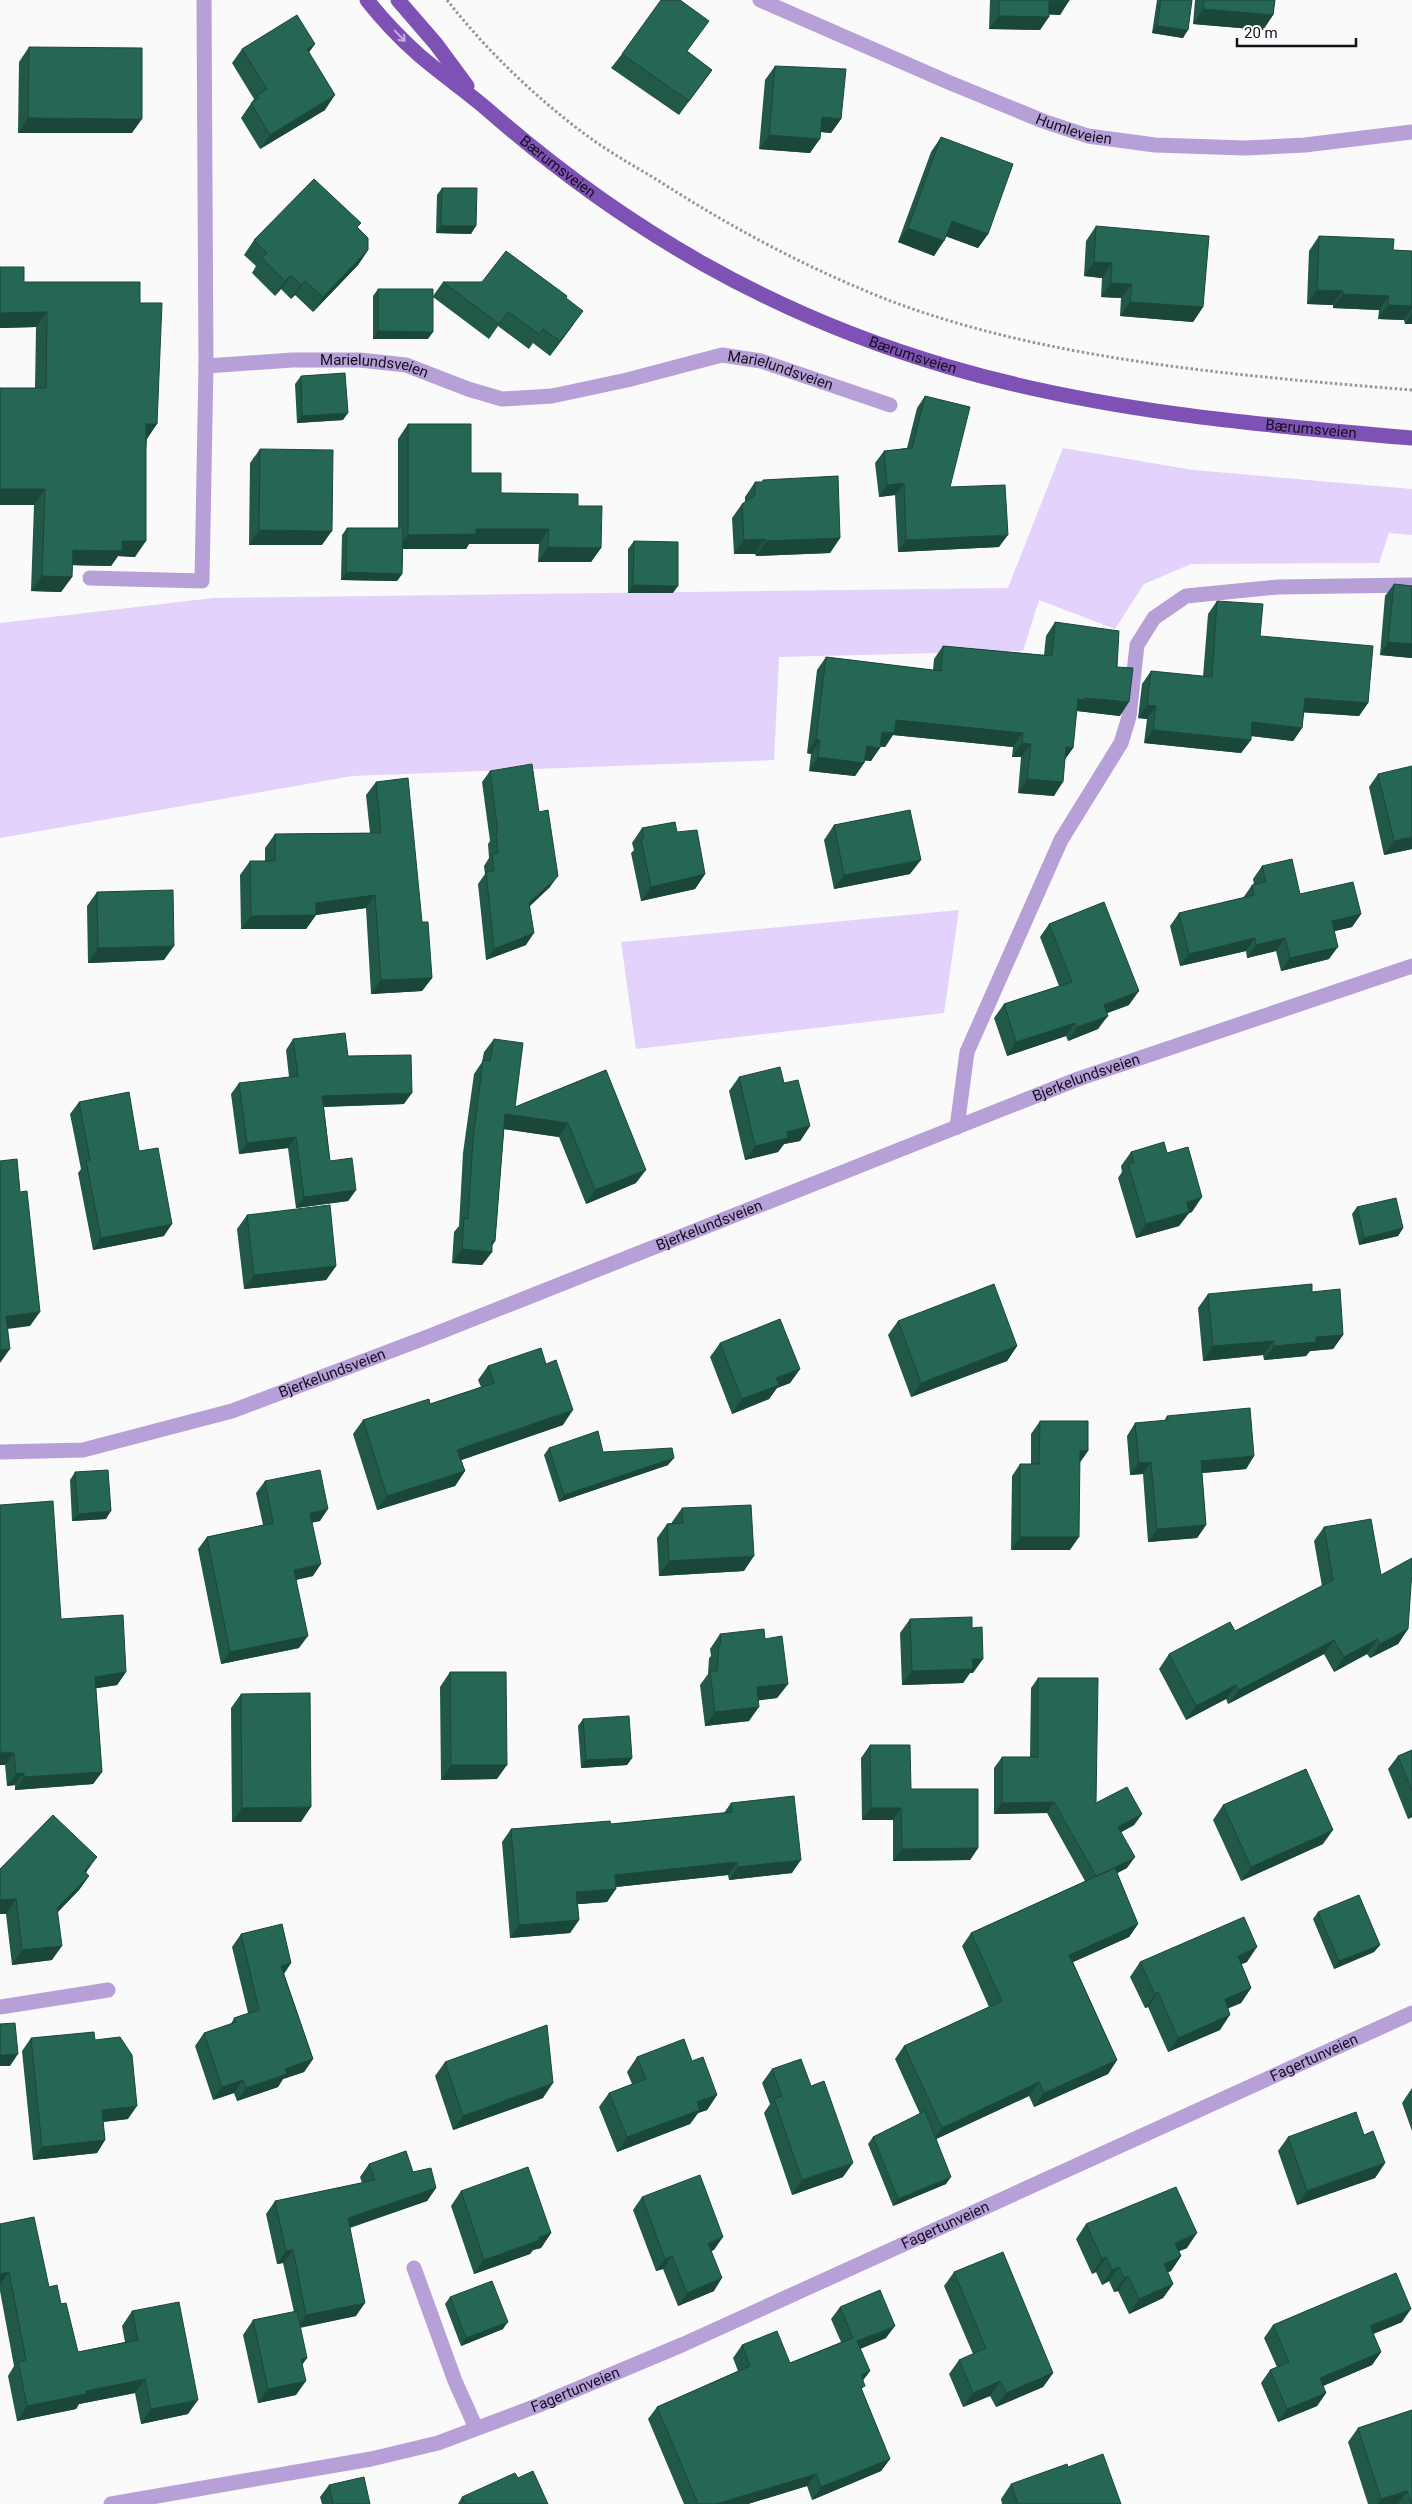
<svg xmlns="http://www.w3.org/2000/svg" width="1412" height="2504" viewBox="0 0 1412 2504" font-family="Roboto,sans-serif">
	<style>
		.green { fill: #e2d2fc }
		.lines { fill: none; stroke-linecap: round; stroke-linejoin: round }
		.path { stroke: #99969b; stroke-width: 3; stroke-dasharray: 2.5 2.5; stroke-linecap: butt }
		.service { stroke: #b6a0d7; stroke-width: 15 }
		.minor { stroke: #b6a0d7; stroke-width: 15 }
		.primary { stroke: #7e51b4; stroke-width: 15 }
		.wall { fill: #215848 }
		.shaded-wall { fill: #1b473b }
		.building { fill: #266654; stroke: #1b473b }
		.oneway { stroke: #c2aeda }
		.labels { text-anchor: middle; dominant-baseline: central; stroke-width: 5; stroke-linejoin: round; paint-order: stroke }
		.street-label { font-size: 15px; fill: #15101b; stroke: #fafafa }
	</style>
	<rect width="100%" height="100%" fill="#fafafa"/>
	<g class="green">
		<polygon points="1063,448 1193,470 1412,489 1412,535 1389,533 1379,563 1191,564 1144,584 1115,629 1039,600 1023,651 779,657 774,760 352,776 0,838 0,623 213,598 1008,588"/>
		<polygon points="959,910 944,1013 636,1049 621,942"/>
	</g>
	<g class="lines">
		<path class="path" d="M447,0C486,50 535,97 586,135C609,152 634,166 659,181C732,228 807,268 888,300C1048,361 1242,376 1412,390"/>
		<g class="service">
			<polyline points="90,578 202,581 206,366"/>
			<polyline points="957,1127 967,1052 1061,840 1121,743 1129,717 1137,645 1154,618 1186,596 1278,587 1412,585"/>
			<polyline points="414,2268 455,2381 476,2428"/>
		</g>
		<g class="minor">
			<path id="s1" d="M204,0L206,366L292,360H360L406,365L468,389L502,399L552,396L627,380L722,355L761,361L890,405"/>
			<path id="s2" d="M760,0L948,82L1043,121L1088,136L1155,145L1245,148L1305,145L1412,132"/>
			<path id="s3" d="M0,1452L83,1450L232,1411L430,1336L1078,1079L1412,966"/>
			<polyline points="0,2007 108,1990"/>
			<path id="s4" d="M111,2504L371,2459L438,2443L539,2405L684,2344L1412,2013"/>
		</g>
		<g class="primary">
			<path id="s5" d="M367,0C382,19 401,39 419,55C441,74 466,91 488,110C625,230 774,316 949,367C1099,411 1257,425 1412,438"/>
			<polyline points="398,0 436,44 467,86"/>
		</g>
	</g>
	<g class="wall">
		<polygon points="990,0 1069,0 1060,15 1049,14 1040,30 989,29"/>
		<polygon points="1157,0 1192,0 1183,38 1152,33"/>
		<polygon points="1195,0 1275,0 1273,15 1263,30 1193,24"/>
		<polygon points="29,47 132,133 18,133 19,62"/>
		<polygon points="242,49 309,52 325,110 260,149 241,118 254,99 232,63"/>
		<polygon points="687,52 712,70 679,115 611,68 622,54"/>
		<polygon points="775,66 841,119 831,133 821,132 810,153 759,149 765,80"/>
		<polygon points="941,137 988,234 978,248 946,236 934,256 898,242 931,152"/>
		<polygon points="442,188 471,234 436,233 437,195"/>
		<polygon points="1096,226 1203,307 1193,322 1120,316 1121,298 1101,297 1102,278 1084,276 1086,241"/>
		<polygon points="357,228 368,250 358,265 313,312 295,295 291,299 281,289 275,296 252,273 256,266 244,255 254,240"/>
		<polygon points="1319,236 1393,250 1412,251 1412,324 1405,324 1404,320 1378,319 1379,310 1333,308 1333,305 1307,304 1309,251"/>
		<polygon points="0,267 24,282 140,303 147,439 135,557 118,556 111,566 72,565 72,577 61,592 31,591 34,505 0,505 35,388 36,327 0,328"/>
		<polygon points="443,282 573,325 550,356 533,343 529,349 498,326 489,339 433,297 428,339 373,339 373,296 378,289 433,296"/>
		<polygon points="301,376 343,420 297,423 295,384"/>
		<polygon points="925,396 950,487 999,547 898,552 895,495 879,497 875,463 884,451 907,448 917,408"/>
		<polygon points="408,424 471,473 501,493 578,506 601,548 591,562 538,562 539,544 469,544 466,549 403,549 402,574 397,581 341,580 342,535 347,528 398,528 398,439"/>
		<polygon points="260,449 322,545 249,545 250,463"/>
		<polygon points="763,480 840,538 830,553 756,556 755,554 734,554 732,518 742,504 745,502 745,497 755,482 762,482"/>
		<polygon points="634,541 673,593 628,593 628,549"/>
		<polygon points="1394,584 1412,586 1412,658 1380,655 1385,596"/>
		<polygon points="1217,601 1260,636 1368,703 1359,716 1304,712 1302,728 1293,741 1251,736 1251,740 1241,753 1144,743 1147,719 1138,718 1142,684 1151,671 1203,677 1208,614"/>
		<polygon points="1055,622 1117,667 1120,716 1077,711 1076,713 1073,748 1065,759 1054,796 1018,793 1021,757 1012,757 1013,747 893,735 885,747 880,746 871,761 865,760 864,763 855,776 809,771 811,754 807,753 817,670 826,657 933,670 934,659 943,646 1044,655 1046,636"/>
		<polygon points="490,771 550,887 530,906 526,945 486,960 478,884 485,874 484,866 489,858 488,844 490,841 482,782"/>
		<polygon points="1378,774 1412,849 1384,855 1369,787"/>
		<polygon points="376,782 422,922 432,978 422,991 371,994 366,908 316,915 306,929 241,929 240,875 250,861 265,861 265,848 275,834 370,833 366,795"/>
		<polygon points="834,825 910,874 834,889 824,840"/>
		<polygon points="642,828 705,874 695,889 641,901 631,853 634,850 632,843"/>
		<polygon points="1262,866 1300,894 1361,914 1352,927 1334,931 1329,959 1281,971 1276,951 1247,958 1246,951 1180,966 1170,926 1179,913 1243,898 1252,885 1254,885 1253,879"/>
		<polygon points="97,892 164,960 88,963 87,906"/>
		<polygon points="1049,924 1129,1005 1107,1013 1098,1029 1068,1041 1066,1036 1007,1056 994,1018 1004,1004 1059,986 1040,937"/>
		<polygon points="293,1039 348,1056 404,1104 324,1107 330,1161 356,1190 348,1201 296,1208 288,1148 239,1154 231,1094 239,1083 289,1077 286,1050"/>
		<polygon points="494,1039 515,1107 606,1070 636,1183 586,1204 559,1137 504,1129 495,1241 492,1246 492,1252 482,1265 452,1263 454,1232 459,1226 463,1153 474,1074 482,1062 484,1052"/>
		<polygon points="739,1077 784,1083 810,1126 800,1141 784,1144 778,1152 745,1160 729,1091"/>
		<polygon points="79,1102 139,1151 164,1236 93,1250 78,1173 81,1169 70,1114"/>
		<polygon points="1131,1152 1167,1153 1192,1212 1189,1213 1179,1226 1136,1238 1118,1178 1122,1172 1121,1166"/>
		<polygon points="1357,1207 1403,1228 1398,1236 1359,1245 1352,1214"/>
		<polygon points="247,1215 336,1266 326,1280 244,1289 237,1229"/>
		<polygon points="1312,1292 1343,1335 1333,1349 1310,1351 1306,1356 1264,1360 1263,1355 1203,1361 1198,1308 1208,1294"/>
		<polygon points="898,1321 1017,1346 1007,1361 911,1397 888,1335"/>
		<polygon points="720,1343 800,1369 790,1383 777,1388 769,1399 732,1414 710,1357"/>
		<polygon points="488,1366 563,1425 461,1460 465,1471 455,1486 377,1510 353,1434 363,1420 430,1404 481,1387 478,1380"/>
		<polygon points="1167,1416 1254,1456 1246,1469 1202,1473 1206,1525 1197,1538 1148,1542 1143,1474 1130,1475 1127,1436 1135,1423 1164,1421"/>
		<polygon points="1040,1421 1080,1462 1070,1550 1011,1550 1012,1476 1020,1464 1031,1464 1031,1434"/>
		<polygon points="549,1448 603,1452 668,1465 559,1502 544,1455"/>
		<polygon points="75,1472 106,1519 72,1521 70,1480"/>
		<polygon points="265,1481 320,1521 312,1522 313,1576 296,1580 299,1648 221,1664 198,1549 207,1537 263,1525 256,1493"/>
		<polygon points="682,1508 744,1571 659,1576 657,1538 667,1524 672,1523 672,1522"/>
		<polygon points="1324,1527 1381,1575 1408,1629 1398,1644 1370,1658 1367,1654 1334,1672 1324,1654 1228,1704 1226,1699 1186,1720 1159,1669 1169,1654 1235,1631 1322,1586 1314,1541"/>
		<polygon points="61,1619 126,1672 117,1685 96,1688 102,1772 93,1784 15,1790 15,1785 7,1786 5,1765"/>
		<polygon points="910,1619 973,1673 970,1673 963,1683 902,1685 900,1633"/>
		<polygon points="720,1634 765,1639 788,1684 777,1698 758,1700 749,1721 705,1726 700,1685 708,1674 709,1658 711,1656 710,1649"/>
		<polygon points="450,1672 497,1779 441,1780 440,1687"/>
		<polygon points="1038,1678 1096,1803 1142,1814 1134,1825 1121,1832 1127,1868 1117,1873 1138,1924 1129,1937 1073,1962 1117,2060 1108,2074 1034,2107 1029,2096 936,2139 946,2184 893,2206 868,2144 873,2137 920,2114 895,2059 904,2046 989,2007 962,1946 971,1933 1085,1881 1047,1813 994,1814 994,1768 1002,1757 1030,1757 1031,1688"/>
		<polygon points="241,1694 301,1822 232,1822 231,1708"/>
		<polygon points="583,1719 632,1758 627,1765 581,1768 578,1726"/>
		<polygon points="870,1745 911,1789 978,1848 970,1860 893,1861 893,1820 862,1820 861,1758"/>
		<polygon points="1412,1750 1412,1817 1408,1819 1388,1769 1398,1756"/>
		<polygon points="731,1803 792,1873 729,1880 728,1875 616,1887 607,1902 578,1904 579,1920 570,1933 510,1938 502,1842 511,1829 611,1824 724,1813"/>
		<polygon points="1223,1805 1323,1844 1241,1881 1213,1820"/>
		<polygon points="0,1869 87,1871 86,1873 89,1876 79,1890 58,1912 52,1960 12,1965 6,1914 0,1914"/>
		<polygon points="1318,1912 1380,1945 1374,1952 1334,1969 1313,1919"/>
		<polygon points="241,1934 291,1963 284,1974 313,2059 304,2072 283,2079 278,2087 237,2101 234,2093 213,2100 195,2046 204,2033 231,2024 234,2018 248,2013 232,1947"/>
		<polygon points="1140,1962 1247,1962 1241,1964 1251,1988 1241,2003 1228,2008 1220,2030 1168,2052 1148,2007 1145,2008 1130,1977"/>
		<polygon points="31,2038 95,2040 128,2119 103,2122 105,2140 97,2153 33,2160 22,2051"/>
		<polygon points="637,2057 717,2095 707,2110 698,2113 690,2124 617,2152 599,2107 609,2093 632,2084 627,2072"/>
		<polygon points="445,2062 543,2098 453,2130 435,2076"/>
		<polygon points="772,2069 843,2177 792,2195 764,2113 770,2104 762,2083"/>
		<polygon points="1412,2088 1412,2131 1402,2103"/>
		<polygon points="1364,2135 1385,2163 1375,2178 1297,2205 1278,2151 1288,2137"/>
		<polygon points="369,2164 413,2172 436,2188 427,2201 350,2228 356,2316 300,2328 307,2358 302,2364 296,2395 258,2403 243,2335 253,2320 294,2312 283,2263 277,2264 266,2214 275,2201 362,2183 360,2177"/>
		<polygon points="461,2191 551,2233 541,2248 533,2250 530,2254 474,2274 451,2206"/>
		<polygon points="642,2197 714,2250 711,2251 714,2291 678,2306 663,2269 656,2271 633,2210"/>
		<polygon points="0,2224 49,2287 61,2304 78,2352 125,2342 122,2326 132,2311 188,2414 141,2424 135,2393 79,2404 76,2409 17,2421 8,2376 14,2366 0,2291"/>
		<polygon points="1086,2224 1187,2248 1179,2251 1181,2256 1171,2271 1168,2272 1173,2284 1163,2298 1129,2314 1118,2291 1114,2292 1109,2281 1102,2285 1096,2272 1092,2274 1076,2239"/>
		<polygon points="954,2272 1053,2373 1043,2387 996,2407 990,2396 963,2407 949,2374 959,2360 973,2354 944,2286"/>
		<polygon points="450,2297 503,2329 461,2346 445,2304"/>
		<polygon points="840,2307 886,2338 860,2349 870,2371 863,2380 862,2390 890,2459 881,2471 812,2500 807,2486 748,2504 684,2504 648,2419 657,2407 738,2371 733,2358 742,2345 790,2363 841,2342 831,2319"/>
		<polygon points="1402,2322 1373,2334 1381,2352 1372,2365 1323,2386 1326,2393 1317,2406 1278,2422 1261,2383 1270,2370 1277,2367 1264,2338 1273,2325"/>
		<polygon points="1412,2410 1412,2504 1368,2504 1348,2442 1358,2428"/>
		<polygon points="518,2478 548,2504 458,2504 462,2497"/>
		<polygon points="1011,2484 1121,2504 1002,2504 1001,2499"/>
		<polygon points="329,2485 370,2504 322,2504 320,2497"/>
	</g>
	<g class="shaded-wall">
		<polygon points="1049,1 1069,1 1060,15 1040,14"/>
		<polygon points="1203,9 1273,15 1263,30 1193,24"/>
		<polygon points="999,16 1049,17 1040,30 989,29"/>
		<polygon points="1157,26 1188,30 1183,38 1152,33"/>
		<polygon points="315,44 305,58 307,49"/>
		<polygon points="335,95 325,110 260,149 270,135"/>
		<polygon points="822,117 841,119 831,133 812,131"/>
		<polygon points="28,118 142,119 132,133 18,133"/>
		<polygon points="769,135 820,139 810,153 759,149"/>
		<polygon points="952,221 988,234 978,248 942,235"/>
		<polygon points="441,226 476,226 471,234 436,233"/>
		<polygon points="908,228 944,241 934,256 898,242"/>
		<polygon points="368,250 358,265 313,312 323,297"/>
		<polygon points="1094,262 1112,263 1102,278 1084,276"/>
		<polygon points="291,275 281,289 275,296 285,281"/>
		<polygon points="305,281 295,295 291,299 301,285"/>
		<polygon points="1111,283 1132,284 1121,298 1101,297"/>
		<polygon points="1317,290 1343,291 1333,305 1307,304"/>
		<polygon points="1343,294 1389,296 1379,310 1333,308"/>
		<polygon points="1130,302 1203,307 1193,322 1120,316"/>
		<polygon points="1388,305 1412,306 1412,309 1404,320 1378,319"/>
		<polygon points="583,311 573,325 550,356 560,341"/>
		<polygon points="47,312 36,327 0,328 0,313"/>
		<polygon points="1412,313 1412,324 1405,324"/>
		<polygon points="378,331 433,332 428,339 373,339"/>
		<polygon points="348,413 343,420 297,423 302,416"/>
		<polygon points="146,424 157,424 147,439 136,439"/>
		<polygon points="904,483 895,495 879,497 887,485"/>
		<polygon points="0,489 45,489 34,505 0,505"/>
		<polygon points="476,529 549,529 539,544 469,544 466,549 398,549 408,535"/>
		<polygon points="259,530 332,531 322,545 249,545"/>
		<polygon points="1008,535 999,547 898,552 906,540"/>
		<polygon points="840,538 830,553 756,556 766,541"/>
		<polygon points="765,539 755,554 734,554 744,540"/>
		<polygon points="122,541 146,541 135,557 118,556 111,566 62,565 73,550"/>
		<polygon points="548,547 601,548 591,562 538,562"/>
		<polygon points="346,572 402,574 397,581 341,580"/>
		<polygon points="42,576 72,577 61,592 31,591"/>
		<polygon points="633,585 678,586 673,593 628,593"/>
		<polygon points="1388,642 1412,644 1412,658 1380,655"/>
		<polygon points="1085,698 1129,702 1120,716 1077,711 1076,714 1078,699"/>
		<polygon points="1305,698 1368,703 1359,716 1296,712"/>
		<polygon points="1147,705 1156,706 1147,719 1138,718"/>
		<polygon points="896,720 1023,733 1013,747 893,735 885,747 872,746 882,732"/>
		<polygon points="1252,722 1302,728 1293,741 1243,735"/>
		<polygon points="1153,730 1251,740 1241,753 1144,743"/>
		<polygon points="816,739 820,740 811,754 807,753"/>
		<polygon points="1022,743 1031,744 1021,757 1012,757"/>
		<polygon points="867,746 880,748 871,761 857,760"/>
		<polygon points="1066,747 1073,748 1064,761"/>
		<polygon points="818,757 864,763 855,776 809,771"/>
		<polygon points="1027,779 1063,782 1054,796 1018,793"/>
		<polygon points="1412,837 1412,849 1384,855 1394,841"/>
		<polygon points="921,860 910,874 834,889 844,875"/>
		<polygon points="705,874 695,889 641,901 651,887"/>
		<polygon points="558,876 550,887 521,914 529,903"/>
		<polygon points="375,895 366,908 316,915 306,929 241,929 251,916 316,903"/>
		<polygon points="1361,914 1352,927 1323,934 1332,921"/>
		<polygon points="534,933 526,945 486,960 494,949"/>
		<polygon points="1255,938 1246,951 1180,966 1189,954"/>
		<polygon points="1285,938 1276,951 1247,958 1256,945"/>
		<polygon points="174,946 164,960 88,963 98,948"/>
		<polygon points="1338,947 1329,959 1281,971 1290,958"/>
		<polygon points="432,978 422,991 371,994 381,980"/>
		<polygon points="1139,991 1129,1005 1094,1018 1104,1005"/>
		<polygon points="1108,1016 1098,1029 1068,1041 1077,1027"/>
		<polygon points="1075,1023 1066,1036 1007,1056 1016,1042"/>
		<polygon points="412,1093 404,1104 315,1107 322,1096"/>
		<polygon points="505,1114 568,1123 559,1137 495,1128"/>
		<polygon points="810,1126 800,1141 784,1144 778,1152 745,1160 755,1146 787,1132"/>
		<polygon points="296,1137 288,1148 239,1154 247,1143"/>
		<polygon points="646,1170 636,1183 586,1204 595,1190"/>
		<polygon points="356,1190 348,1201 296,1208 304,1197"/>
		<polygon points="1202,1197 1192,1212 1189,1213 1179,1226 1136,1238 1146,1224 1187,1202"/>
		<polygon points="172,1224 164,1236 93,1250 101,1238"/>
		<polygon points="1403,1228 1398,1236 1359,1245 1364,1238"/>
		<polygon points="492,1241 495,1241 488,1251 492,1252 482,1265 452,1263 462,1249"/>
		<polygon points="336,1266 326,1280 244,1289 254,1275"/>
		<polygon points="40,1312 30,1326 0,1330 6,1316"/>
		<polygon points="1343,1335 1333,1349 1310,1351 1306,1356 1264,1360 1274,1346 1316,1337"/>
		<polygon points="1274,1341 1263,1355 1203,1361 1213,1346"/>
		<polygon points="1017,1346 1007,1361 911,1397 921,1383"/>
		<polygon points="10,1349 0,1363 0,1350"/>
		<polygon points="800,1369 790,1383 777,1388 769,1399 732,1414 742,1399 776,1378"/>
		<polygon points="573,1410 563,1425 447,1465 457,1450"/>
		<polygon points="1080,1451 1088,1451 1079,1464"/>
		<polygon points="1254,1456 1246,1469 1192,1474 1201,1461"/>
		<polygon points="674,1458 668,1465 559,1502 564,1495"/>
		<polygon points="1151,1462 1143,1474 1130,1475 1139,1463"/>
		<polygon points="465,1471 455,1486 377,1510 387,1496"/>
		<polygon points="328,1509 320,1521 302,1525 310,1513"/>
		<polygon points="111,1511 106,1519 72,1521 78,1514"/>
		<polygon points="1206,1525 1197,1538 1148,1542 1157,1529"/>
		<polygon points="1020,1537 1079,1537 1070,1550 1011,1550"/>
		<polygon points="754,1556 744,1571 659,1576 669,1561"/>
		<polygon points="321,1564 313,1576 286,1582 294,1570"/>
		<polygon points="1408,1629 1398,1644 1370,1658 1380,1644"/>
		<polygon points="308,1636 299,1648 221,1664 230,1652"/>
		<polygon points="1377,1639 1367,1654 1334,1672 1344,1657"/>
		<polygon points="1334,1640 1324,1654 1228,1704 1239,1690"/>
		<polygon points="972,1659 983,1659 973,1673 970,1673 963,1683 902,1685 912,1671"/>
		<polygon points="126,1672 117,1685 86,1690 95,1677"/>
		<polygon points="788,1684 777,1698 747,1702 757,1687"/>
		<polygon points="1236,1685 1226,1699 1186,1720 1196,1706"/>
		<polygon points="759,1707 749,1721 705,1726 715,1712"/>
		<polygon points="0,1752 14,1753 5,1765 0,1765"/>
		<polygon points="632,1758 627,1765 581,1768 586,1760"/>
		<polygon points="451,1765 507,1765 497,1779 441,1780"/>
		<polygon points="102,1772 93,1784 15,1790 24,1777"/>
		<polygon points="24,1773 15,1785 7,1786 16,1774"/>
		<polygon points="1054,1802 1047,1813 994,1814 1002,1803"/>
		<polygon points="311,1807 301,1822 232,1822 242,1808"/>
		<polygon points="871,1808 901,1808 893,1820 862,1820"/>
		<polygon points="1412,1813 1412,1817 1408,1819"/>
		<polygon points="1142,1814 1134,1825 1111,1838 1118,1827"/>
		<polygon points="1333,1830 1323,1844 1241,1881 1251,1867"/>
		<polygon points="978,1848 970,1860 893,1861 902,1849"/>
		<polygon points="97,1857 87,1871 74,1885 84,1871"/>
		<polygon points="1135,1857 1127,1868 1089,1888 1096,1878"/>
		<polygon points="801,1860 792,1873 729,1880 738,1867"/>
		<polygon points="737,1862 728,1875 606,1888 615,1875"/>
		<polygon points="89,1876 79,1890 47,1923 57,1908"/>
		<polygon points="616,1889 607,1902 567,1905 576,1892"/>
		<polygon points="16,1899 6,1914 0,1914 0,1900"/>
		<polygon points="579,1920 570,1933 510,1938 519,1925"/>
		<polygon points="1138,1924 1129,1937 1060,1968 1069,1955"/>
		<polygon points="1380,1945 1374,1952 1334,1969 1339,1961"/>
		<polygon points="62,1946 52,1960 12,1965 22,1950"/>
		<polygon points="1257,1947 1247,1962 1228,1970 1238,1956"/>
		<polygon points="291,1963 282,1976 281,1966"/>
		<polygon points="1251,1988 1241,2003 1215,2014 1225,1999"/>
		<polygon points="1158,1992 1148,2007 1145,2008 1155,1994"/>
		<polygon points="1230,2015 1220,2030 1168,2052 1178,2038"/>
		<polygon points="18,2054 10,2066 0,2066 0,2055"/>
		<polygon points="313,2059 304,2072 283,2079 278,2087 237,2101 246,2088 285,2069"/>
		<polygon points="1117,2060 1108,2074 1034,2107 1044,2093"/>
		<polygon points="243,2080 234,2093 213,2100 222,2087"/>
		<polygon points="1039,2082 1029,2096 932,2141 942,2128"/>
		<polygon points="553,2083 543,2098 453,2130 463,2116"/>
		<polygon points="717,2095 707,2110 698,2113 690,2124 617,2152 627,2137 697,2102"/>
		<polygon points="137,2106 128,2119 93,2123 102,2110"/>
		<polygon points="105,2140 97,2153 33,2160 42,2147"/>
		<polygon points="853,2163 843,2177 792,2195 802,2180"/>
		<polygon points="1385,2163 1375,2178 1297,2205 1307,2191"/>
		<polygon points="951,2177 946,2184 893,2206 898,2199"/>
		<polygon points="436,2188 427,2201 339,2231 348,2218"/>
		<polygon points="551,2233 541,2248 533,2250 530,2254 474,2274 484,2260"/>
		<polygon points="1197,2233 1187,2248 1165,2257 1175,2243"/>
		<polygon points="723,2237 714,2250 699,2255 708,2243"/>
		<polygon points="293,2250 283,2263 277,2264 286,2251"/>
		<polygon points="672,2256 663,2269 656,2271 665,2259"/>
		<polygon points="1181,2256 1171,2271 1154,2278 1164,2264"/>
		<polygon points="1106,2257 1096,2272 1092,2274 1102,2259"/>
		<polygon points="1119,2267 1109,2281 1102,2285 1112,2270"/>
		<polygon points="9,2272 0,2285 0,2274"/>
		<polygon points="1128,2276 1118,2291 1114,2292 1124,2278"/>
		<polygon points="722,2278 714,2291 678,2306 687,2293"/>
		<polygon points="1173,2284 1163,2298 1129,2314 1139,2299"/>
		<polygon points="365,2303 356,2316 297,2328 306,2315"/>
		<polygon points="1411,2309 1402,2322 1361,2339 1370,2326"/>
		<polygon points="508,2322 503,2329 461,2346 466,2338"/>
		<polygon points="895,2326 886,2338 848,2354 857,2341"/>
		<polygon points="1381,2352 1372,2365 1311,2391 1320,2378"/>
		<polygon points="307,2358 297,2372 301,2359"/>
		<polygon points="870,2371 861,2383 861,2375"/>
		<polygon points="1053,2373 1043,2387 996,2407 1006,2393"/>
		<polygon points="145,2379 135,2393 79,2404 76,2409 17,2421 27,2406 86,2391"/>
		<polygon points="306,2381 296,2395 258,2403 268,2389"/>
		<polygon points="1000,2381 990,2396 963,2407 973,2393"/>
		<polygon points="1326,2393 1317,2406 1278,2422 1287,2409"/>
		<polygon points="198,2400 188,2414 141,2424 151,2409"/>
		<polygon points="890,2459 881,2471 812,2500 821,2487"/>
		<polygon points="816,2474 807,2486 748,2504 716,2504"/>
		<polygon points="1407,2491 1398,2504 1378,2504 1381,2499"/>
	</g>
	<g class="building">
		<polygon points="661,0 680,0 709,21 687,51 712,70 689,101 622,54"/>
		<polygon points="999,0 1069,0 1069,1 1049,1 1049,17 999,16"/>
		<polygon points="1161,0 1192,0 1188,30 1157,26"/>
		<polygon points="1204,0 1275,0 1273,15 1203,9"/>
		<polygon points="297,15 315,44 307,49 335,95 270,135 251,103 259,98 257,95 267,89 242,49"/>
		<polygon points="29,47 142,48 142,119 28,118"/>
		<polygon points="775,66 846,69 841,119 822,117 820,139 769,135"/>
		<polygon points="941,137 1013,164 988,234 952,221 944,241 908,228"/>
		<polygon points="314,179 361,223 357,227 368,238 368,250 323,297 305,281 301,285 291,275 285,281 262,258 267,253 254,240"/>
		<polygon points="442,188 477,188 476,226 441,226"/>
		<polygon points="1096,226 1209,236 1203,307 1130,302 1132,284 1111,283 1112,263 1094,262"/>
		<polygon points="1319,236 1394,239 1393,250 1412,251 1412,306 1388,305 1389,296 1343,294 1343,291 1317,290"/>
		<polygon points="506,251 567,296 566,298 583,311 560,341 543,329 539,334 508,312 499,324 443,282 482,282"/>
		<polygon points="0,267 24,267 24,282 140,282 140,303 162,303 157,424 146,424 146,541 122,541 122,551 73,550 72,577 42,576 45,489 0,489 0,388 46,388 47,312 0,313"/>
		<polygon points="378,289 433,289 433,332 378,331"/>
		<polygon points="345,373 348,413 302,416 301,376"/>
		<polygon points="925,396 970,407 950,487 1005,485 1008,535 906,540 904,483 887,485 884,451 912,448"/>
		<polygon points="408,424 471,424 471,473 501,473 501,493 578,494 578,506 602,506 601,548 548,547 549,529 476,529 476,534 408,535"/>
		<polygon points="260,449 333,450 332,531 259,530"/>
		<polygon points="838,476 840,538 766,541 765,539 744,540 742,504 755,495 755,482 763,482 763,480"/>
		<polygon points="347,528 403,528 402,574 346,572"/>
		<polygon points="634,541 678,542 678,586 633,585"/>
		<polygon points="1394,584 1412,586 1412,644 1388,642"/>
		<polygon points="1217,601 1263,604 1260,636 1373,646 1368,703 1305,698 1302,728 1252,722 1251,740 1153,730 1156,706 1147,705 1151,671 1212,677"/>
		<polygon points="1055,622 1119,631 1117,667 1133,668 1129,702 1085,698 1085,700 1078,699 1073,748 1066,747 1063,782 1027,779 1031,744 1022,743 1023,733 896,720 894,733 882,732 880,748 867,746 864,763 818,757 820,740 816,739 826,657 941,671 943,646 1052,656"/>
		<polygon points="532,764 539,812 548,810 558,876 529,903 534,933 494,949 486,872 494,871 492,854 498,853 496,833 498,833 490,771"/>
		<polygon points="1412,766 1412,837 1394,841 1378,774"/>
		<polygon points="408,778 422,922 428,922 432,978 381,980 375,895 316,903 316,915 251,916 250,861 275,861 275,834 381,833 376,782"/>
		<polygon points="910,810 921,860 844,875 834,825"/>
		<polygon points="675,822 677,832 697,830 705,874 651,887 641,839 644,838 642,828"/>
		<polygon points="1292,859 1300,894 1353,882 1361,914 1332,921 1338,947 1290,958 1285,938 1256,945 1255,938 1189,954 1179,913 1254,895 1252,885 1266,882 1262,866"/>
		<polygon points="173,890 174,946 98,948 97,892"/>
		<polygon points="1104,902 1139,991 1104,1005 1108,1016 1077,1027 1075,1023 1016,1042 1004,1004 1072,982 1049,924"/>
		<polygon points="345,1033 348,1056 411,1055 412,1093 322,1096 330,1161 352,1158 356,1190 304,1197 296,1137 247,1143 239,1083 298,1076 293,1039"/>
		<polygon points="494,1039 523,1043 515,1107 606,1070 646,1170 595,1190 568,1123 505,1114 495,1241 492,1241 492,1252 462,1249 464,1218 468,1219 473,1139 483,1060 490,1061"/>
		<polygon points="780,1067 784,1083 798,1080 810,1126 787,1132 788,1138 755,1146 739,1077"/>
		<polygon points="129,1092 139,1151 158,1148 172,1224 101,1238 86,1161 90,1160 79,1102"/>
		<polygon points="1164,1142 1167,1153 1188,1147 1202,1197 1187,1202 1189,1212 1146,1224 1128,1164 1134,1163 1131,1152"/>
		<polygon points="17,1159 20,1192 27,1191 40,1312 6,1316 10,1349 0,1350 0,1161"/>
		<polygon points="1396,1198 1403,1228 1364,1238 1357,1207"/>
		<polygon points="330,1205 336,1266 254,1275 247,1215"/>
		<polygon points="994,1284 1017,1346 921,1383 898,1321"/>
		<polygon points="1312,1284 1312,1292 1340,1289 1343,1335 1316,1337 1316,1342 1274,1346 1274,1341 1213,1346 1208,1294"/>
		<polygon points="780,1319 800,1369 776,1378 779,1385 742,1399 720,1343"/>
		<polygon points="541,1348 546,1364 556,1360 573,1410 457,1450 465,1471 387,1496 363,1420 429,1399 430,1404 494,1383 488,1366"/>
		<polygon points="1250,1408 1254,1456 1201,1461 1206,1525 1157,1529 1151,1462 1139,1463 1135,1423 1168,1420 1167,1416"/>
		<polygon points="1040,1421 1088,1421 1088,1451 1080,1451 1079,1537 1020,1537 1020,1464 1039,1464"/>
		<polygon points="598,1431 603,1452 672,1448 674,1458 564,1495 549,1448"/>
		<polygon points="108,1470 111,1511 78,1514 75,1472"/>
		<polygon points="320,1470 328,1509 310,1513 321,1564 294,1570 308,1636 230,1652 207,1537 273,1523 265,1481"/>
		<polygon points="53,1501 61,1619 123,1615 126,1672 95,1677 102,1772 24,1777 24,1773 16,1774 14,1753 0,1752 0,1505"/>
		<polygon points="751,1505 754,1556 669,1561 667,1524 683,1523 682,1508"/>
		<polygon points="1371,1519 1381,1575 1412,1558 1412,1571 1408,1629 1380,1644 1377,1639 1344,1657 1334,1640 1239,1690 1236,1685 1196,1706 1169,1654 1230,1622 1235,1631 1333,1580 1324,1527"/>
		<polygon points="972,1617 972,1628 982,1627 983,1659 972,1659 973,1669 912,1671 910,1619"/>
		<polygon points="764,1629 765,1639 782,1636 788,1684 757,1687 759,1707 715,1712 710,1671 717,1671 719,1644 721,1644 720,1634"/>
		<polygon points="450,1672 506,1672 507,1765 451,1765"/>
		<polygon points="1038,1678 1098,1678 1096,1803 1127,1787 1142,1814 1118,1827 1135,1857 1114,1868 1096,1876 1054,1802 1002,1803 1002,1757 1038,1757"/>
		<polygon points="310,1693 311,1807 242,1808 241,1694"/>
		<polygon points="629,1716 632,1758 586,1760 583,1719"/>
		<polygon points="870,1745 910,1745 911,1789 978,1789 978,1848 902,1849 901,1808 871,1808"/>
		<polygon points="1412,1750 1412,1791 1398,1756"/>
		<polygon points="1306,1769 1333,1830 1251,1867 1223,1805"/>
		<polygon points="794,1796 801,1860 738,1867 737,1862 615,1875 616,1889 576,1892 579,1920 519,1925 511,1829 610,1821 611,1824 732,1812 731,1803"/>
		<polygon points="53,1815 97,1857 84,1871 89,1876 57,1908 62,1946 22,1950 16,1899 0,1900 0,1869"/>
		<polygon points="1115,1868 1138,1924 1069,1955 1117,2060 1044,2093 1039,2082 942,2128 904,2046 1002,2001 971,1933"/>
		<polygon points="1359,1895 1380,1945 1339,1961 1318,1912"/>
		<polygon points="1244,1917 1257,1947 1238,1956 1251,1988 1225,1999 1230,2015 1178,2038 1158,1992 1155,1994 1140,1962"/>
		<polygon points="282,1924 291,1963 281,1966 313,2059 285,2069 287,2074 246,2088 243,2080 222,2087 204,2033 236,2022 234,2018 259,2010 241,1934"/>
		<polygon points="15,2023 18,2054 0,2055 0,2024"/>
		<polygon points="547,2025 553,2083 463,2116 445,2062"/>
		<polygon points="94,2032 95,2040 120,2037 132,2055 137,2106 102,2110 105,2140 42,2147 31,2038"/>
		<polygon points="684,2039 692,2061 703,2057 717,2095 697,2102 700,2110 627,2137 609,2093 646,2079 637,2057"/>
		<polygon points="801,2059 811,2086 824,2081 853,2163 802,2180 774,2099 782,2096 772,2069"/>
		<polygon points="925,2111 951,2177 898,2199 873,2137"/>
		<polygon points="1356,2112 1364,2135 1373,2131 1385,2163 1307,2191 1288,2137"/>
		<polygon points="406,2151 413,2172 431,2168 436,2188 348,2218 365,2303 306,2315 293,2250 286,2251 275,2201 375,2180 369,2164"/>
		<polygon points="528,2167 551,2233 539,2237 540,2240 484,2260 461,2191"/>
		<polygon points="700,2175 723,2237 708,2243 722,2278 687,2293 672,2256 665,2259 642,2197"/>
		<polygon points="1176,2187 1197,2233 1175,2243 1181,2256 1164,2264 1173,2284 1139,2299 1128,2276 1124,2278 1119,2267 1112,2270 1106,2257 1102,2259 1086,2224"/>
		<polygon points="34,2217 49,2287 57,2285 61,2304 66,2303 78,2352 138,2340 132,2311 179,2302 198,2400 151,2409 145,2379 86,2391 86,2394 27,2406 18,2362 26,2360 9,2272 0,2274 0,2224"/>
		<polygon points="1003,2252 1053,2373 1006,2393 1000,2381 973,2393 959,2360 986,2348 954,2272"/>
		<polygon points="1396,2273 1411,2309 1370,2326 1381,2352 1320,2378 1326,2393 1287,2409 1270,2370 1289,2362 1273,2325"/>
		<polygon points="492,2281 508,2322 466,2338 450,2297"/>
		<polygon points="880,2290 895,2326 857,2341 870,2371 861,2375 865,2386 861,2388 890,2459 821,2487 816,2474 716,2504 698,2504 657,2407 750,2366 742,2345 777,2331 790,2363 853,2338 840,2307"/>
		<polygon points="297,2311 307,2358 301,2359 306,2381 268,2389 253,2320"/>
		<polygon points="1412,2410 1412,2504 1407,2491 1381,2499 1358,2428"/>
		<polygon points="1103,2454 1121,2504 1018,2504 1011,2484 1067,2464 1068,2467"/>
		<polygon points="533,2471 548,2504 466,2504 462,2497 515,2473 518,2478"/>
		<polygon points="364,2477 370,2504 333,2504 329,2485"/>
	</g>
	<defs><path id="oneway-shaft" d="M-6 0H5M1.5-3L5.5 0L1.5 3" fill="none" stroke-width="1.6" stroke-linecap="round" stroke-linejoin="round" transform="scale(1.25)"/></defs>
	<use class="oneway" href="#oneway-shaft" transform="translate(400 36) rotate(46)"/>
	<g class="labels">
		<g class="street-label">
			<text stroke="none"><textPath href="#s2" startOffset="340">Humleveien</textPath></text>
			<text stroke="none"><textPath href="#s5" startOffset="254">Bærumsveien</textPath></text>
			<text stroke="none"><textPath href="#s5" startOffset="658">Bærumsveien</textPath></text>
			<text stroke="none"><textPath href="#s1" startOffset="535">Marielundsveien</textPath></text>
			<text stroke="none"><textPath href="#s1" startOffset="954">Marielundsveien</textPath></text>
			<text stroke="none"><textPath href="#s5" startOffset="1064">Bærumsveien</textPath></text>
			<text stroke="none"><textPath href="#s3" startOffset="1154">Bjerkelundsveien</textPath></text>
			<text stroke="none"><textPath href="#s3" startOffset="749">Bjerkelundsveien</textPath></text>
			<text stroke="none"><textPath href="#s3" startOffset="344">Bjerkelundsveien</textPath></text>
			<text stroke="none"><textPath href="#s4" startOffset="1290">Fagertunveien</textPath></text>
			<text stroke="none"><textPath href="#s4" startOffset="885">Fagertunveien</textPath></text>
			<text stroke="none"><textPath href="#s4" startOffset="480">Fagertunveien</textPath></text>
		</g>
	</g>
	<path d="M1237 38v8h119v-8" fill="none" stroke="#15101b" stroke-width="2.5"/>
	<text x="1244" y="38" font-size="15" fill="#15101b" stroke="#fafafa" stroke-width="4" paint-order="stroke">20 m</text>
</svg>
